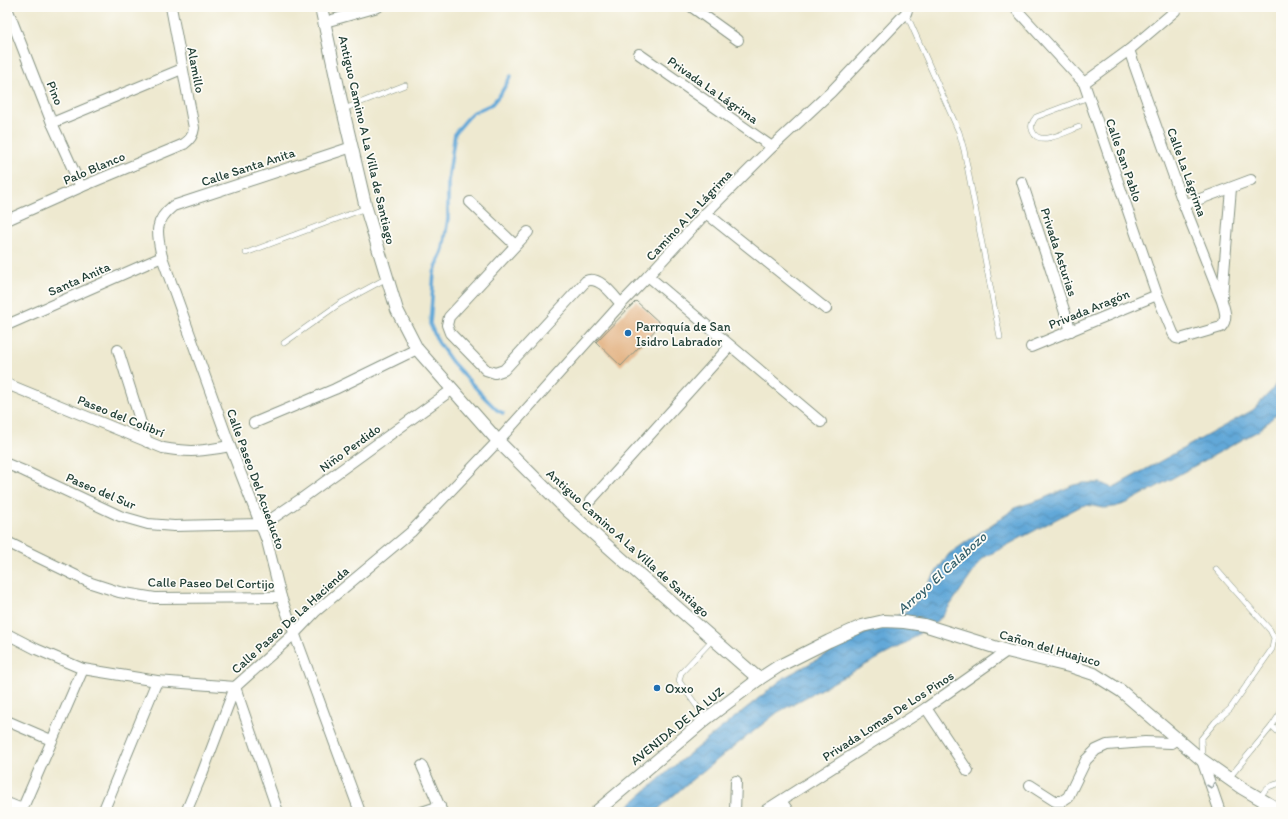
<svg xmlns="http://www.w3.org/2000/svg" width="1288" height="819" viewBox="0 0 1288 819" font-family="Itim,sans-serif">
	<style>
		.water { fill: url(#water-waves); stroke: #407286 }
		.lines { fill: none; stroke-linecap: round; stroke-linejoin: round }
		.stream { stroke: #62a8d8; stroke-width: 3.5 }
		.building { fill: #e4b688 }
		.service-casing { stroke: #869382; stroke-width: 6 }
		.minor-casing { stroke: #869382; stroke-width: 12 }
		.tertiary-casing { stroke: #869382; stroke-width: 14 }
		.service { stroke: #fff; stroke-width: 5 }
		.minor { stroke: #fff; stroke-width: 10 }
		.tertiary { stroke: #fff; stroke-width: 12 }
		.oneway { stroke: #8f9e9a }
		.poi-dot { fill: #1f6fb2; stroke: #fdfcf7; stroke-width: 1.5 }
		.labels { text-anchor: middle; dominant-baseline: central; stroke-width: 3.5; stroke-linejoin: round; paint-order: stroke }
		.street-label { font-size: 13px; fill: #1f3d34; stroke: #fdfcf7 }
		.poi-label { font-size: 13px; fill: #1f3d34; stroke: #fdfcf7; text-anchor: start }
		.water-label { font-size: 14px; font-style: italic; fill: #36626d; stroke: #fdfcf7 }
	</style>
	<defs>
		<pattern id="water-waves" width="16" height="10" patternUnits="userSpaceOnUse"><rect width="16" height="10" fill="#62a8d8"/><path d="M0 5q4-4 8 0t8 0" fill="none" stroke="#508ab0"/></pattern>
	</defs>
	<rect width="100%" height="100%" fill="#fdfcf7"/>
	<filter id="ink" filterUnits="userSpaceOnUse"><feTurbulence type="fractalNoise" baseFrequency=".025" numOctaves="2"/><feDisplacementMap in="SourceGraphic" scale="8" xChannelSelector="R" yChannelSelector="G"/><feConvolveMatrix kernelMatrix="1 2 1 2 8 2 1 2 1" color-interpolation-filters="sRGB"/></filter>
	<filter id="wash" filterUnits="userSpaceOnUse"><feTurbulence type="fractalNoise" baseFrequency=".012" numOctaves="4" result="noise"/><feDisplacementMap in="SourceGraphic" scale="16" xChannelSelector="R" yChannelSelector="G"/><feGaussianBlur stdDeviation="0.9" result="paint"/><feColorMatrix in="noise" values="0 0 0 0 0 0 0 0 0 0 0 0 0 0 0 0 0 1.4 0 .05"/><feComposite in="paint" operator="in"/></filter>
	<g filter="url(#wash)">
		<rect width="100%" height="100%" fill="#eee9d0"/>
		<path class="water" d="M1281,376V410L1258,431L1127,503C1119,506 1111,508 1104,508C1095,507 1089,504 1081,506L983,558L942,617L903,645L778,712L689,782L655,812H621L679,762L785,677L906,611L914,604L922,594L931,579L949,554L1017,507L1040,500L1074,485L1083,483H1101L1112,488L1253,410L1272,390Z"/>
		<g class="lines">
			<polyline class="stream" points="503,413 497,410 485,398 452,362 438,342 430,324 434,273 443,249 448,219 448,181 455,133 472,113 492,104 501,93 511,76"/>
		</g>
		<g id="blocks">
			<polygon class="building" points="636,301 661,324 621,366 596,342"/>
		</g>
	</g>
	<g filter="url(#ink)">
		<use href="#blocks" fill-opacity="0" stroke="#869382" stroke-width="1"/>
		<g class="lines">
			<g class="service-casing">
				<g id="service">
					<polyline points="906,13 959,132 964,150 1000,337"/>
					<polyline points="344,109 405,85"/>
					<path d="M1079,127C1068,131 1039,147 1033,132C1030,126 1032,122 1036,117L1089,97"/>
					<polyline points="246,253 366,208"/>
					<polyline points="284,343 339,304 387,278"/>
					<polyline points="706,719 679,681 681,673 713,639"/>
					<polyline points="1272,726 1281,712"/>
					<polyline points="1202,757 1201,739 1215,722 1230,709 1272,649 1274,638 1270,630 1216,569"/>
					<polyline points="1229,778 1272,726 1281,735"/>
					<path d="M1260,799C1265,787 1269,786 1281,783"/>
				</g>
			</g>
			<g class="minor-casing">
				<g id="minor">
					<polyline points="692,7 738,40"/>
					<path d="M1014,7L1084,83L1157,295L1173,333L1176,338L1180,339L1221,327C1228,319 1225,311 1222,301L1184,205L1129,50"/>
					<polyline points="7,8 52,123 81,187"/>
					<polyline points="325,22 378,7"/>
					<polyline points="639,54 772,147"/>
					<polyline points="1084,83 1129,50 1175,11"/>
					<polyline points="52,123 182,69"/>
					<path d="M352,147L173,206C153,222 157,234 162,257L230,446L267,541L281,597L360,812"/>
					<polyline points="1022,182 1071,331"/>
					<polyline points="470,202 515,245"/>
					<polyline points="1184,205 1251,180"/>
					<polyline points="706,213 826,309"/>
					<path d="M7,220L81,187L184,144C190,140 193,136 194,128L171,7"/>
					<path d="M528,232L449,317L447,325L450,333L486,370L495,373L504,370L586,281C599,275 613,295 621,304"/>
					<polyline points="648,276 821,422"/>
					<polyline points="1222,297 1231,188"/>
					<polyline points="7,325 162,257"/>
					<polyline points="1031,347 1157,295"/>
					<polyline points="118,350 147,442"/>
					<path d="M7,384L163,448C190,453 203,451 230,446"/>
					<polyline points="254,423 335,389 417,349"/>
					<polyline points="7,464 24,471 120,516 148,524 174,526 261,524 273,518 301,499 453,389"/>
					<polyline points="591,500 730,346"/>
					<polyline points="7,542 91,583 119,592 155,598 281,597"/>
					<polyline points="7,634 36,649 83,669 157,681 235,687 294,634 315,612 411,532 498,441 621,304 648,276 706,213 772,147 831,92 906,13 908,7"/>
					<polyline points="235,687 278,812"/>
					<polyline points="926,708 968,771"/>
					<polyline points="7,721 51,740"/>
					<polyline points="1202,760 1220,812"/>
					<polyline points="422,766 442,812"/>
					<polyline points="1030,785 1055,801 1062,801 1068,797 1086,760 1096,750 1107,745 1145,742 1171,743 1177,739"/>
					<polyline points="781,801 789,812"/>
					<polyline points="7,803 22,809"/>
					<polyline points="766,810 926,708 1007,651"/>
					<polyline points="21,812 83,669"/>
					<polyline points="103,812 157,681"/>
					<polyline points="186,812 202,774 235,687"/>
					<polyline points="422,812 440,806"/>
					<polyline points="735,812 736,781"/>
				</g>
			</g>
			<g class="tertiary-casing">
				<g id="tertiary">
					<polyline points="321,7 343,110 366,208 397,310 417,349 498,441 567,510 640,575 759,679"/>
					<polyline points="596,812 706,719 759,679 779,666 829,641 862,626 884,621 904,622 924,625 1007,651 1073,667 1094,674 1121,691 1202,760 1242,788 1281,811"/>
				</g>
			</g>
			<use href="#service" class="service"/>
			<use href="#minor" class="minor"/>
			<use href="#tertiary" class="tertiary"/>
		</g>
		<defs><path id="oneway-chevron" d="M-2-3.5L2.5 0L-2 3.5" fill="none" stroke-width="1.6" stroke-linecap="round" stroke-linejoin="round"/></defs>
		<use class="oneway" href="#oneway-chevron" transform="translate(1211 786) rotate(71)"/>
	</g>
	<g class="poi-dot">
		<circle cx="628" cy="333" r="4"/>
		<circle cx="657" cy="688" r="4"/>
	</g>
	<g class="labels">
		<g class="street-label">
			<text transform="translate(196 70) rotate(79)">Alamillo</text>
			<text transform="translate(713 90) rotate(35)">Privada La Lágrima</text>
			<text transform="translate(55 93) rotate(68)">Pino</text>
			<text transform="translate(367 140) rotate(77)">Antiguo Camino A La Villa de Santiago</text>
			<text transform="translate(1124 160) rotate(71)">Calle San Pablo</text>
			<text transform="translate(248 167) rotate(-18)">Calle Santa Anita</text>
			<text transform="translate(94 168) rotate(-23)">Palo Blanco</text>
			<text transform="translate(1187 172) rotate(70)">Calle La Lágrima</text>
			<text transform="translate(689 215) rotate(-47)">Camino A La Lágrima</text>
			<text transform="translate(1059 252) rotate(72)">Privada Asturias</text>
			<text transform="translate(79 279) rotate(-24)">Santa Anita</text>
			<text transform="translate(1089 309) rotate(-22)">Privada Aragón</text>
			<text transform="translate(121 416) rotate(22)">Paseo del Colibrí</text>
			<text transform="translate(350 448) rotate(-36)">Niño Perdido</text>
			<text transform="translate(256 479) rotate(70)">Calle Paseo Del Acueducto</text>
			<text transform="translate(101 491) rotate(23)">Paseo del Sur</text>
			<text transform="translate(628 543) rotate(42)">Antiguo Camino A La Villa de Santiago</text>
			<text transform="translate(211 583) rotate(1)">Calle Paseo Del Cortijo</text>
			<text transform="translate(290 620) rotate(-42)">Calle Paseo De La Hacienda</text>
			<text transform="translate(1050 648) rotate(16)">Cañon del Huajuco</text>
			<text transform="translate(888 716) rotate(-33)">Privada Lomas De Los Pinos</text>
			<text transform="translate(677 726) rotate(-39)">AVENIDA DE LA LUZ</text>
		</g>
		<g class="poi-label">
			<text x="636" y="326">Parroquía de San<tspan x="636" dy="15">Isidro Labrador</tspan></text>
			<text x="665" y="688">Oxxo</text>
		</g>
		<g class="water-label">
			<text transform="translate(942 573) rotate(-42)">Arroyo El Calabozo</text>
		</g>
	</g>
	<rect width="1288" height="819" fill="none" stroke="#fdfcf7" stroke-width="24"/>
</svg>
